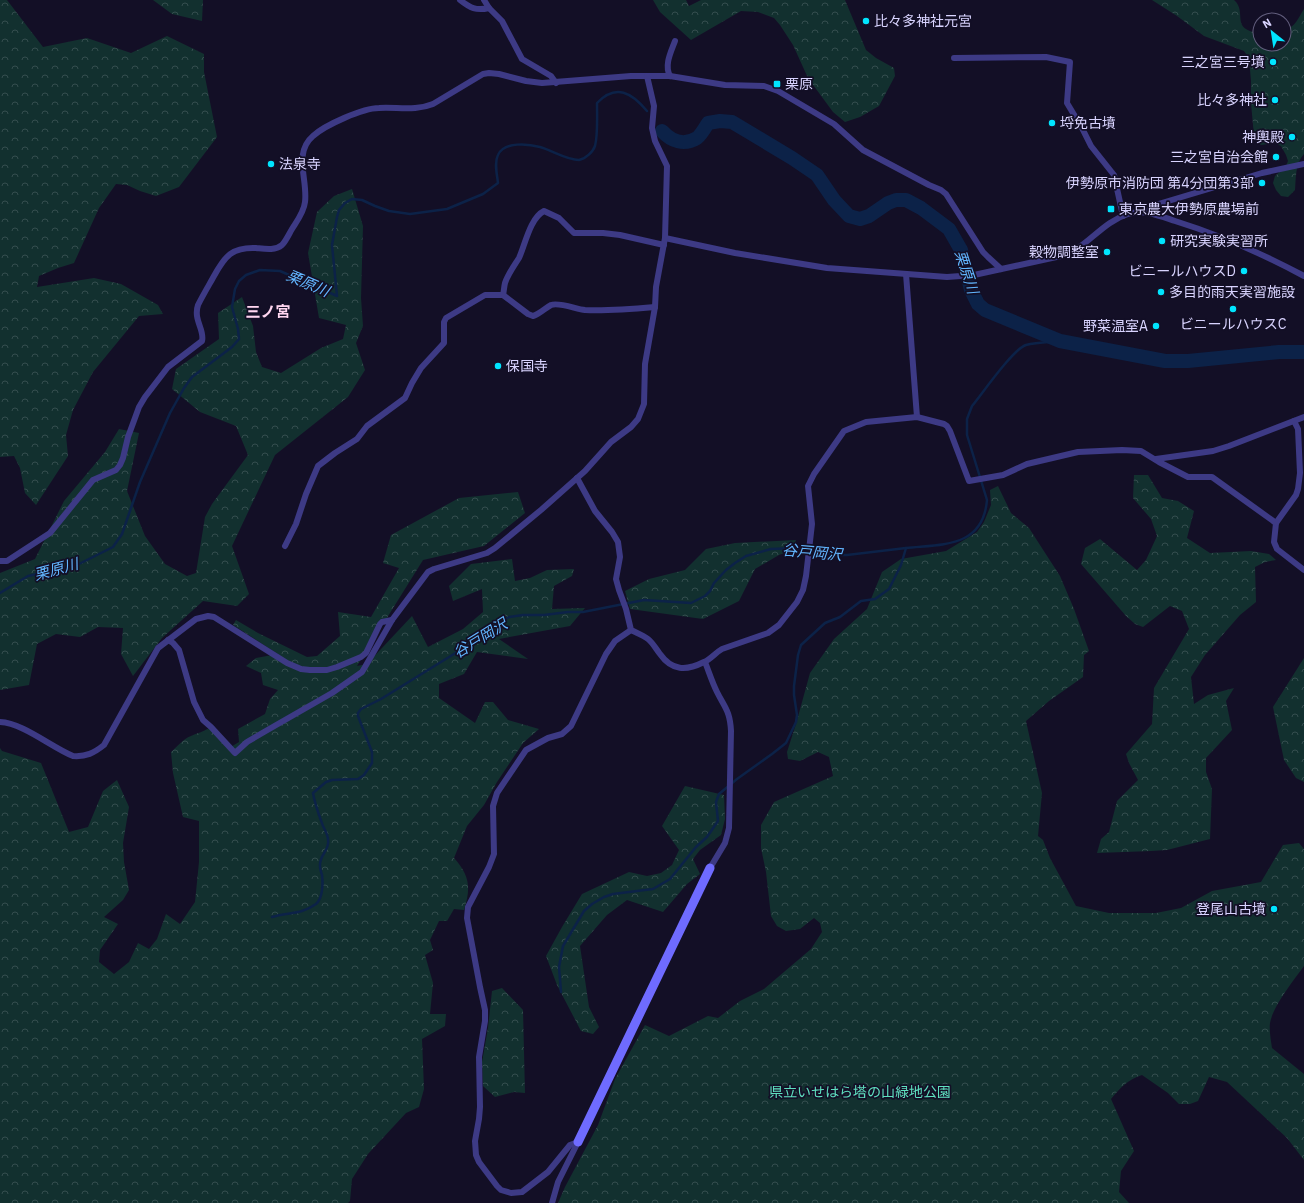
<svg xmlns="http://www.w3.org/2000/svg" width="1304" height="1203" viewBox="0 0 1304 1203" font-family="'IBM Plex Sans','Noto Sans JP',sans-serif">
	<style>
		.forest { fill: url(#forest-crowns) }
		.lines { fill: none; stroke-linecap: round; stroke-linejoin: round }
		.stream { stroke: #0c2248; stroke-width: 2.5 }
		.river { stroke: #0c2248; stroke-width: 14 }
		.street { stroke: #3d3a85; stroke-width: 6 }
		.secondary { stroke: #6f6bff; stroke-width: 9 }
		.poi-dot { fill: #00e5ff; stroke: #130f26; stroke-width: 1.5 }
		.labels { text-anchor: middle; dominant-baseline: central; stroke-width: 3.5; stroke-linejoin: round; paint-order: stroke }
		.poi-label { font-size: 14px; fill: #d9d4ff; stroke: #130f26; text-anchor: end }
		.park-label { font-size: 14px; fill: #5fe0c0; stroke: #130f26 }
		.water-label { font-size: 15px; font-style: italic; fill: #62b6ff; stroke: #130f26 }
		.neighbourhood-label { font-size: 15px; font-weight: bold; fill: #ffd6f0; stroke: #130f26 }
	</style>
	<defs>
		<pattern id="forest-crowns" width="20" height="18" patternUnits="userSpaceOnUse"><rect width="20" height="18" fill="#12302f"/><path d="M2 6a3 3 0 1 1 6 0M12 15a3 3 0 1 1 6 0" fill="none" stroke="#344d4e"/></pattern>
	</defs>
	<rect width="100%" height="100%" fill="#130f26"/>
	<g class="forest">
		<polygon points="0,0 7,0 43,47 87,38 131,53 167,36 204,54 204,72 217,137 179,187 156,196 140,191 127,185 116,184 99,208 74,263 58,268 39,276 37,287 94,278 121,284 158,305 163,314 139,316 93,372 73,410 66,435 68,456 36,505 25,493 20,468 14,456 0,457"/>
		<polygon points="153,0 203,0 202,21 172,14"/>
		<polygon points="653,0 686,0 689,6 701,0 845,0 866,50 876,58 894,68 895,76 879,106 860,117 845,122 833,112 808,78 793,45 780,25 774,18 758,12 741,11 691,40 660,12"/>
		<path d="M1152,0H1234C1248,12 1229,30 1260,33V44H1284V30C1296,27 1298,18 1304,9V154C1295,163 1296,179 1295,190L1288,197L1281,196L1276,190L1273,183L1275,176L1286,166L1288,161L1286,155L1281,146L1275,143L1261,145L1257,142L1254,136L1251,103V81L1249,58L1244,51L1204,36L1177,16Z"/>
		<polygon points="352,189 363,226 361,298 363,326 356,343 365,370 348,397 275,455 232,546 249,594 237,606 203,601 162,638 133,676 121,654 123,628 98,627 80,637 56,634 37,644 29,685 0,690 0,573 35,559 64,501 105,452 119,429 139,433 127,491 145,536 165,564 187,576 196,573 205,517 212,504 248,455 236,426 200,412 172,389 176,369 219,339 218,313 242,297 253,326 256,352 262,367 281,373 321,348 343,339 346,325 319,318 308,253 317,212 334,196"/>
		<polygon points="1134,475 1148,475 1162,498 1178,501 1194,511 1187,538 1210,553 1251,551 1269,554 1276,560 1265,562 1255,567 1256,602 1240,615 1205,655 1191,677 1194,704 1208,695 1234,688 1226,701 1232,730 1206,758 1206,772 1212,789 1210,839 1167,850 1151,851 1097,853 1101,839 1109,832 1117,801 1138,780 1129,763 1126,754 1152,724 1154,688 1189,629 1182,611 1170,606 1143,627 1135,624 1126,616 1081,564 1085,548 1100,539 1137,570 1146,560 1157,536 1151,519 1133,498"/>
		<path d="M998,486L1011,513L1029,528L1060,576L1074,609L1089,651L1084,655L1083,677L1049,701L1026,721L1042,793L1038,836L1043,840L1050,858L1076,906L1109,913H1156L1181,908L1212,891L1261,882L1283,845L1299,843L1304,849V966C1294,980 1273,1006 1270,1023C1269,1030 1271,1041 1272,1048L1304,1074V1160L1287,1138L1227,1082L1209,1077L1198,1101L1190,1104H1179L1168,1093L1142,1075C1127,1080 1121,1087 1111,1099L1134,1151L1121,1171L1119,1192L1129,1203H558L565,1187L598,1125L615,1079L645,1025L669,1036L708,1016L718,1018L740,1001L764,989L811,949L822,932L820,923L814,918L800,929L786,931L777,926L771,916L766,872L761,848V825L774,802L833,776L829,757L818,752L800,761L788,759L787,752L796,724L810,673L834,639L867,609L882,572L901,559L946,551L977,532L984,522L991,505L990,490Z"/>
		<path d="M518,492L525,513L484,546L423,560L357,666L367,664L412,616L428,647L463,629L483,612L482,589L453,601L449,586L471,564L512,559L515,581L530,578L547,570L574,569L572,576L554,586L552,609L585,608L570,626L499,639L528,659L477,652L464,674L439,684V698L475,723L485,702H493L508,720L539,729L523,743L497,782L484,805L467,826L454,858C470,876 471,888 464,910L454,909L447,921H439L430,940L433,950L425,955L433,983L430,1014H446L445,1026L422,1039L424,1089L419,1107L406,1113L368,1154L352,1179L350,1201L348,1203H0V748L2,751L41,763L69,832L88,827L103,791L117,780L129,807L123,843L124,862L129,890L123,900L104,917L118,924L100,950L99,962L114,974L129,962L138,943L149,949L157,939L166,914L180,924L195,902L199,862V821L183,817L173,773L171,752C177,747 183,739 191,736C197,733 203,732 209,728L229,748L239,742L238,729L265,714L270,699L278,690L263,685L261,673L246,666L256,658L278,654L233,625L236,620L258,633L307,657L317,656L340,636L338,612L371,617L399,568L383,563L391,535L459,498Z"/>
		<polygon points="796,540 793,550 779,555 755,569 739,601 703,619 630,609 625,591 649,579 685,570 706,549 735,543"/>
		<polygon points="1304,658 1304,782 1296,778 1284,760 1273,707"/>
		<polygon points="685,786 724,795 725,819 721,835 700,850 693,859 700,874 687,884 663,912 627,900 607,915 580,946 589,1007 599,1027 593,1034 581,1031 557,985 546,956 562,927 582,894 629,872 647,876 661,873 672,865 679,850 662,826"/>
		<polygon points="502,988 523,1010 525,1093 514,1092 495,1097 483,1086 482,1062 488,1028 492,991"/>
	</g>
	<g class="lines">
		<g class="stream">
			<path d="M0,593L28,576L77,565L113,547L122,534L140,482L170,413L184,388L192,377L232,347L239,339L238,329L232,307L235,289L239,281L246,275L260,270L280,271L337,296L332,245L337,217L339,210L345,203L352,199L362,200L375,206L389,211L410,214L447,209L483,194L498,183C497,174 494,163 498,155C504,141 529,144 540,147C551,150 567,160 579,160C585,159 593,152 595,146C598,135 597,116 597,103C616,83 632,93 647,111"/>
			<path d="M272,917C288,912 301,915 316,904C323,898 323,883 322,875C321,872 320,869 320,866C319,855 330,850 328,840C328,835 325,830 323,826C319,815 315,805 313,793L326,782L332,780L358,779L364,775L372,763V752L358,716V713L361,709L381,699L475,641L502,621L509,617L523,615H544L568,612H583L644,600L691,603L705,596L710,591L714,583L726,570L735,563L746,556L771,549L796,548L836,555H847L906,548"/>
			<path d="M561,992L559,967L563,946L584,911L592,904L604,897L613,894L653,889L670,879L696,847L707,837L718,821L716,802L719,794L737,779L772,754L786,743L796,722L797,715L794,695V686L798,655L801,645L825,623L840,617L861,601L875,599L889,589L901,565L906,548C942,544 983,548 987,500L967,435V419L972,406C982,394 1013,349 1026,345C1036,342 1049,342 1060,341"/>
		</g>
		<path class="river" d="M662,131C671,141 684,146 697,138C701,135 705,128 708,123L720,121L732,122L792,158L817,175L834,200L849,216L860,219L869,216L888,203L896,200H906L921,208L949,229L961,250L971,290L978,304L985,310L1060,341L1165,361H1188L1279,352H1304"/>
		<g class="street">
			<path d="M460,0C470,8 476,11 489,8"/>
			<polyline points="484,0 489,8 502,21 522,59 551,76 556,83"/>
			<polyline points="954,58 1046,57 1070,62 1067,103 1082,128 1091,146 1114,175 1123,216"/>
			<path d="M670,76C664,65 671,52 675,41"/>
			<polyline points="1147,213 1151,207 1155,205 1262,173 1304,164"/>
			<path d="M665,238L735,253L827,268L947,277L974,275L1061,256C1066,254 1071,253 1075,250C1093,239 1106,221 1128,214C1143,209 1160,216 1175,221C1220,235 1263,254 1304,276"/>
			<polyline points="906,274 917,417"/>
			<path d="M503,295C504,291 504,287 505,283C508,274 514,266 519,258C525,245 530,218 544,211L559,218L574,233H603L620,235L664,245"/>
			<polyline points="1294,421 1298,429 1300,473 1298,489 1296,495 1276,523 1274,542 1277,549 1304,570"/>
			<polyline points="1156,459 1213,451 1229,446 1304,417"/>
			<path d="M577,478L595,511L612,532L618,542L620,557L616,579L619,590L626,609L631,630C637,633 643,635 648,639C653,643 656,649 660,654C672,671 686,671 704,662C711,659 715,653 722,649L768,633L779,625L797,602L803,590L806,576L812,524L808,486L814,474L844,431L866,422L917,417L944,424L947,426L950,431L969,481L1003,475L1027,464L1078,452L1122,450L1141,451L1159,462L1188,477H1212L1276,523"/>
			<path d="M285,546L296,524L306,494L318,466L335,453L357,439L367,426L405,398L412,383L421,368L444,343V322L446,318L485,295H503L528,314L533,316C540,314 545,308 551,305C559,302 576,309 585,310C608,311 632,309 655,307"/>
			<path d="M0,561H7L50,533L93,480L116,470L120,465L123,458L128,437L139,407L145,397L168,367L202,341C205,330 193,320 198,305C203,295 209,285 214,276C225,256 232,247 256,248C265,249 275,251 282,245C286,241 289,234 292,229C297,221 304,212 305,202C308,180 293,153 313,136C325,125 363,108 379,108C398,107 416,111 433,104L483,74L489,73L499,74L526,81L542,83L631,76H670L725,85L764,86L778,91L834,124L863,150L929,185L941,190L946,194L983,252L988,257L1001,269"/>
			<polyline points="168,640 173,643 179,650 194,702 203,720 211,727 235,753 247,742 264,732 332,693 362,672 365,667 392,620 428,572 434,569 487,553 495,548 541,510 585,471 611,442 631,427 638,419 644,404 645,364 655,307 656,287 665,238 667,166 655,141 652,128 654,106 647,76"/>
			<path d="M705,662C709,672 712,682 717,692C725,708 730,711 731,731L729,828L725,843L710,868"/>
			<path d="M0,722C23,723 51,747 73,756C86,757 94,753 104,745L158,648L196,619L208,616L214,617L287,663L301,669L310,670H327L337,667L361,657L366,653L380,624L382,622L392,620"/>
			<polyline points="578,1142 570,1145 548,1172 522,1192 511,1193 501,1190 497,1186 479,1162 476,1155 475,1141 479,1119 480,1107 479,1057 485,1021 485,1010 480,987 467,918 468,907 489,867 494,854 493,806 497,793 526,750 548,738 562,734 571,726 606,654 615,641 631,630"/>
			<polyline points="552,1203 558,1182 578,1142"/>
		</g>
		<polyline class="secondary" points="578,1142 710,868"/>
	</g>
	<g class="poi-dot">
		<circle cx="866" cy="21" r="4"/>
		<circle cx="1273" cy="62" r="4"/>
		<rect x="773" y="80" width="8" height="8" rx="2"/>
		<circle cx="1275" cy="100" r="4"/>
		<circle cx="1052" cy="123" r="4"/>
		<circle cx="1292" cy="137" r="4"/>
		<circle cx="1276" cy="157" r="4"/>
		<circle cx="271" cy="164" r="4"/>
		<circle cx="1262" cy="183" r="4"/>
		<rect x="1107" y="205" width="8" height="8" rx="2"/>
		<circle cx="1162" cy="241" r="4"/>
		<circle cx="1107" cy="252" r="4"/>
		<circle cx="1244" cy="271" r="4"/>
		<circle cx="1161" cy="292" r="4"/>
		<circle cx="1233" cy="309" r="4"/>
		<circle cx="1156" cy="326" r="4"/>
		<circle cx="498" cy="366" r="4"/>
		<circle cx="1274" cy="909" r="4"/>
	</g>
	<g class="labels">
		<g class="poi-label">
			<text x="874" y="21" text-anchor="start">比々多神社元宮</text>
			<text x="1265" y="62">三之宮三号墳</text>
			<text x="785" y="84" text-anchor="start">栗原</text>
			<text x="1267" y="100">比々多神社</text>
			<text x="1060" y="123" text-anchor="start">埒免古墳</text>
			<text x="1284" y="137">神輿殿</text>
			<text x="1268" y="157">三之宮自治会館</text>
			<text x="279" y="164" text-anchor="start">法泉寺</text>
			<text x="1254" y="183">伊勢原市消防団 第4分団第3部</text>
			<text x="1119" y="209" text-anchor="start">東京農大伊勢原農場前</text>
			<text x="1170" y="241" text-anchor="start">研究実験実習所</text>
			<text x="1099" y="252">穀物調整室</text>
			<text x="1236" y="271">ビニールハウスD</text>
			<text x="1169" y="292" text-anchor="start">多目的雨天実習施設</text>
			<text x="1233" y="324" text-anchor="middle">ビニールハウスC</text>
			<text x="1148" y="326">野菜温室A</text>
			<text x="506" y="366" text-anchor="start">保国寺</text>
			<text x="1266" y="909">登尾山古墳</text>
		</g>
		<g class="park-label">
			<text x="860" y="1092">県立いせはら塔の山緑地公園</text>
		</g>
		<g class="water-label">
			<text transform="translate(967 272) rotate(72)">栗原川</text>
			<text transform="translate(308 283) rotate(23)">栗原川</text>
			<text transform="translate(812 552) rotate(5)">谷戸岡沢</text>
			<text transform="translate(56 569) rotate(-15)">栗原川</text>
			<text transform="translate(480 638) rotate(-32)">谷戸岡沢</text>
		</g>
		<g class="neighbourhood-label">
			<text x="268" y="311">三ノ宮</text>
		</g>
	</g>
	<g transform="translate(1272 32) rotate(330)"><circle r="19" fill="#130f26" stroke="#625e7d"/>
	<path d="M0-3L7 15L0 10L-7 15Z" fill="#00e5ff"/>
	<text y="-6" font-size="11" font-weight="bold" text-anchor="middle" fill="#d9d4ff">N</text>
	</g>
</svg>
